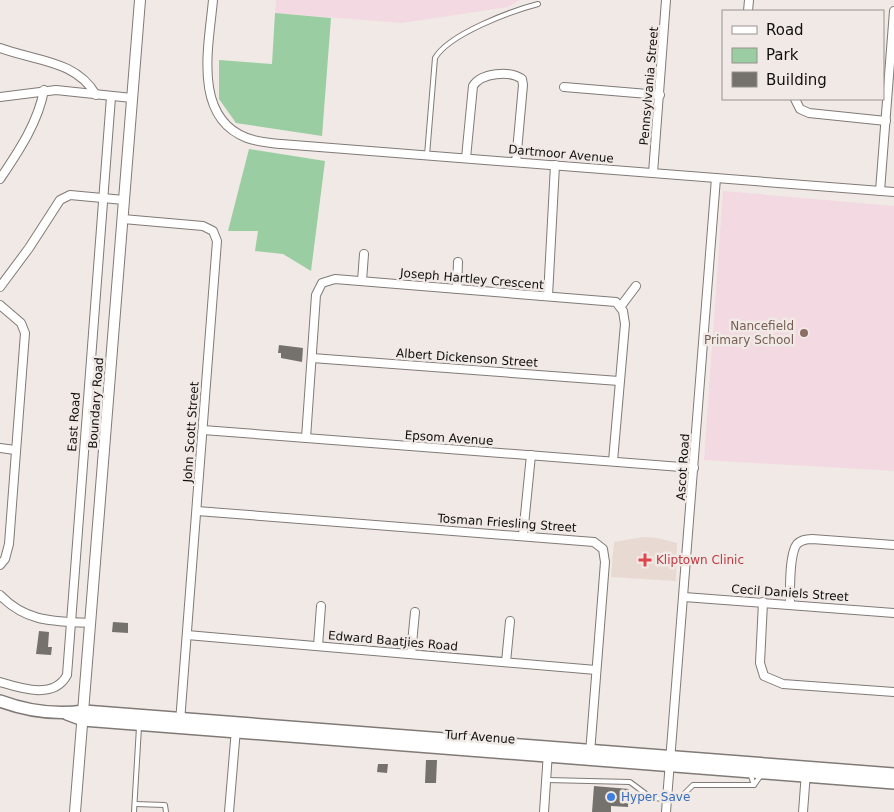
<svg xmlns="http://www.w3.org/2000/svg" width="894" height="812" viewBox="0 0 894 812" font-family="'DejaVu Sans',sans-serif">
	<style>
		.built { fill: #e8dad2 }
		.education { fill: #f3d9e2 }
		.green { fill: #9acda2 }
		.building { fill: #75716c }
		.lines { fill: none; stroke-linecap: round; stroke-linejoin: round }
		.service-casing { stroke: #807a77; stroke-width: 6 }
		.minor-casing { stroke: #807a77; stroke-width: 10 }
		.tertiary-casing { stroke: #807a77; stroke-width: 12 }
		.secondary-casing { stroke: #807a77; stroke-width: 14 }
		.service { stroke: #fff; stroke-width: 4 }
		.minor { stroke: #fff; stroke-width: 8 }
		.tertiary { stroke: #fff; stroke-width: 10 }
		.secondary { stroke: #fff; stroke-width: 11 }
		.education-dot { fill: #8d6e63; stroke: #f0e9e5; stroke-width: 2 }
		.health-dot { fill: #e0444e; stroke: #f0e9e5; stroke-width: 2 }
		.shop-dot { fill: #3f7fe0; stroke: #f0e9e5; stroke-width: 2 }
		.labels { text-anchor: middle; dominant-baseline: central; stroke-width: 5; stroke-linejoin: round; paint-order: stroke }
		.street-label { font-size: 12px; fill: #12100f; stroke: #f0e9e5 }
		.education-label { font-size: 12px; fill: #785e54; stroke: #f0e9e5; text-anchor: end }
		.health-label { font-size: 12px; fill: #be3a42; stroke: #f0e9e5; text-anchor: start }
		.shop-label { font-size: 12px; fill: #366cbe; stroke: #f0e9e5; text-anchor: start }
	</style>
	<rect width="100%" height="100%" fill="#f0e9e5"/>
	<polygon class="built" points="643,537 657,538 677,543 676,581 611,577 614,542"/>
	<g class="education">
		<polygon points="276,0 520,0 508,7 402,23 275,13"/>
		<polygon points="723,191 894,206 894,471 704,460"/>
	</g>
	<g class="green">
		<polygon points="275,13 331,18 322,136 236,123 219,99 219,60 272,64"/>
		<polygon points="249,149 325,161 311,271 283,254 255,251 258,231 228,231"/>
	</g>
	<g class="building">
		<polygon points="279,345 303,348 302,362 281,358 281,353 278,353"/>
		<polygon points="113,622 128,623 128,633 112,632"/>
		<polygon points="39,631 49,632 48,647 52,647 51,655 36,654"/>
		<polygon points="426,760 437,760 436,783 425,783"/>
		<polygon points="378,764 388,764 387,773 377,772"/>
		<polygon points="594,786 629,789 628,807 611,806 611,812 592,812"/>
	</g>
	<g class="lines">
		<g class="service-casing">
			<g id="service">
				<path d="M427,155L435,58C449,34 511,11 538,4"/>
				<polyline points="750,773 754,785 761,775"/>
				<polyline points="547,780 630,782 650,797 667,800 683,795 693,785 754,785"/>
				<polyline points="135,804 165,805 166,812"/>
				<polyline points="134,812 139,727"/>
			</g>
		</g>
		<g class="minor-casing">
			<g id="minor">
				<path d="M213,0C209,45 192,117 247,138C258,142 270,143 281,144L894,192"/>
				<polyline points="748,11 749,0"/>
				<path d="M0,48C35,61 76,60 96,95"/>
				<polyline points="564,87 660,95"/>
				<polyline points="0,97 56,90 132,98"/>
				<polyline points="795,99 800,109 809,113 886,121"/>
				<path d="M466,158L473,86C481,73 510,70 522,79L523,85L516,162"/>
				<polyline points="653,173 666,0"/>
				<path d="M0,179C18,152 38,123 44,90"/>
				<polyline points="880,191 894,11"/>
				<polyline points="123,219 203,226 213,231 217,241 180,722"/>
				<polyline points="362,281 364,254"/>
				<polyline points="0,287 29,248 60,200 70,195 124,200"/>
				<polyline points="457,289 458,262"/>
				<polyline points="548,296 555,165"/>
				<polyline points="0,305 21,323 25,333 9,544 5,559 0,565"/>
				<polyline points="621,306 636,286"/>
				<polyline points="312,358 619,381"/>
				<polyline points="203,430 694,468"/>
				<polyline points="306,438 316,295 322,283 335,279 616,302 623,311 625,324 613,461"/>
				<polyline points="0,448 15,450"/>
				<polyline points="197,511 594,542 603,549 605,562 590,753"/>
				<polyline points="523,535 531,455"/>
				<path d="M0,595C27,623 55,621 91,623"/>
				<polyline points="684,597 894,613"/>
				<polyline points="763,602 760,663 764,676 783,684 894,692"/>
				<path d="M790,604C790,590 789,554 797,544C801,540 807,539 812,539L894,545"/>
				<polyline points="187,635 596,670"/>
				<polyline points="318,646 321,606"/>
				<polyline points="411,654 415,612"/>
				<polyline points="506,662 510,621"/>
				<path d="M0,682C20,688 54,700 67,675L111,97"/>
				<polyline points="229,812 236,729"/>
				<polyline points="544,812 548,752"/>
				<polyline points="666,812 716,178"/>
				<polyline points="803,812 806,772"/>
			</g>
		</g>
		<g class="tertiary-casing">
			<polyline id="tertiary" points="75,812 140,0"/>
		</g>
		<g class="secondary-casing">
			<g id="secondary">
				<path d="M0,701C27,711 56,715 84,711L894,774"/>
				<polyline points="67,714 83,720 894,783"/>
			</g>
		</g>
		<use href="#service" class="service"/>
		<use href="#minor" class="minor"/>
		<use href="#tertiary" class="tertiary"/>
		<use href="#secondary" class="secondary"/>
	</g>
	<circle class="education-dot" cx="804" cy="333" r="5"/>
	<path class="health-dot" d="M642.5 552.5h5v5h5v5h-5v5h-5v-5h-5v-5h5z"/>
	<circle class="shop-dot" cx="611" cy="797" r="5"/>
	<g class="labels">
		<g class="street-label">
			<text transform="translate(649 86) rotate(-85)">Pennsylvania Street</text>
			<text transform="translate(561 154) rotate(5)">Dartmoor Avenue</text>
			<text transform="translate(472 279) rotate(5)">Joseph Hartley Crescent</text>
			<text transform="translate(467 358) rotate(4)">Albert Dickenson Street</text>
			<text transform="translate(96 403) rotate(-86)">Boundary Road</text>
			<text transform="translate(74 422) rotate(-86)">East Road</text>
			<text transform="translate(191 432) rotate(-86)">John Scott Street</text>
			<text transform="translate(449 438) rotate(4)">Epsom Avenue</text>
			<text transform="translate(683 467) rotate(-86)">Ascot Road</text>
			<text transform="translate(507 523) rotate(4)">Tosman Friesling Street</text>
			<text transform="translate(790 593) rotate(4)">Cecil Daniels Street</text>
			<text transform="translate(393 641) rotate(5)">Edward Baatjies Road</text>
			<text transform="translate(480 737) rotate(4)">Turf Avenue</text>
		</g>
		<g class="education-label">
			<text x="794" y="326">Nancefield<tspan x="794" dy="14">Primary School</tspan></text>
		</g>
		<g class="health-label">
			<text x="656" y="560">Kliptown Clinic</text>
		</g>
		<g class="shop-label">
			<text x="621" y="797">Hyper Save</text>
		</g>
	</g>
	<rect x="722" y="10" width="162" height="90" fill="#f0e9e5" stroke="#97928f"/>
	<rect x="732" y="26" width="25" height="8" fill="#ffffff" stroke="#97928f"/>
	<text x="766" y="35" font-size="15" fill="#12100f">Road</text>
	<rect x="732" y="48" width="25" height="15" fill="#9acda2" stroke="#97928f"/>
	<text x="766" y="60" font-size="15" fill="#12100f">Park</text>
	<rect x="732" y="72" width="25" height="15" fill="#75716c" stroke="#97928f"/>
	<text x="766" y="85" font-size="15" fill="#12100f">Building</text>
</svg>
